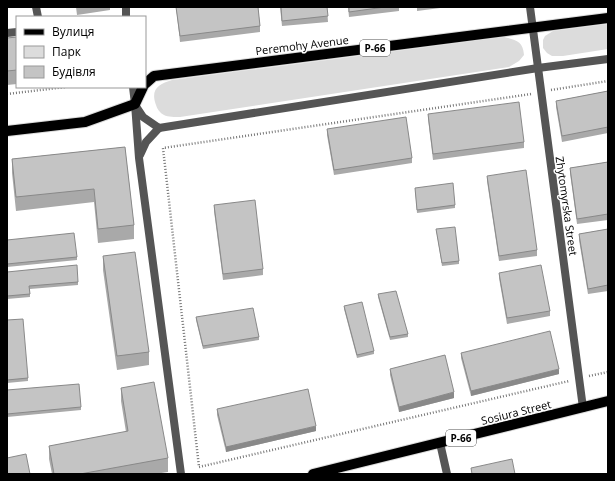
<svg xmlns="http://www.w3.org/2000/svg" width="615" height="481" viewBox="0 0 615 481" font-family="'Open Sans',sans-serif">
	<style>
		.green { fill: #dcdcdc }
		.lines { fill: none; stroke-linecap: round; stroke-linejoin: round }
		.primary-casing { stroke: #dbdbdb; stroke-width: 12 }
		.path { stroke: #777; stroke-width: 2.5; stroke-dasharray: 1 2; stroke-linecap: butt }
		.service { stroke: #555; stroke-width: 8 }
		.minor { stroke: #555; stroke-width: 8 }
		.tertiary { stroke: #555; stroke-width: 8 }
		.primary { stroke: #000; stroke-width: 10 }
		.wall { fill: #a9a9a9 }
		.shaded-wall { fill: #898989 }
		.building { fill: #c4c4c4; stroke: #898989 }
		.labels { text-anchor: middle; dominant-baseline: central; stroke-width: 3; stroke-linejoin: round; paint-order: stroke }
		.shield { fill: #fff; stroke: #4c4c4c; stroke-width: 1 }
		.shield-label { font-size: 10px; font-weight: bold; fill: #000 }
		.street-label { font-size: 11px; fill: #000; stroke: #fff }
	</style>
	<rect width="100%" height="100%" fill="#fff"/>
	<g class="green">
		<polygon points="608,24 608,49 563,56 552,56 547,53 543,48 543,40 545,36 553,31"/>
		<path d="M504,37C516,40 523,41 524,55L519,61L509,67L180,117C175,117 168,117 164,115C160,113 157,109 156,105C150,89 159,84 172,80Z"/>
	</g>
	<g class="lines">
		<g class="primary-casing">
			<g id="primary">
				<polyline points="145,84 154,76 608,18"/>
				<polyline points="7,131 85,122 135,104 143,87"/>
				<polyline points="313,474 608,401"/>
			</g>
		</g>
		<g class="path">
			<polyline points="551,90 608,81"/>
			<polyline points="7,94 66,87"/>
			<polyline points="531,94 163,148 199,467 569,381"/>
			<polyline points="589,376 608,372"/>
		</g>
		<g class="service">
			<polyline points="36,7 38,17"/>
			<polyline points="7,33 17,32"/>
			<polyline points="440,443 447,474"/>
		</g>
		<g class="minor">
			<polyline points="126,7 126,17"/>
			<polyline points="530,7 583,408"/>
			<polyline points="133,87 135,104"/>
		</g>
		<g class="tertiary">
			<polyline points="135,104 139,158 181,474"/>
			<polyline points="135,105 143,117 159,128"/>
			<polyline points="159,128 538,68 608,59"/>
			<polyline points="140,155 146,142 159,128"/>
		</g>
		<use href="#primary" class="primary"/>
	</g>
	<g class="wall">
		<polygon points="76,7 110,7 110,10 77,15"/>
		<polygon points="176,7 258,7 260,26 260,32 180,42"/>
		<polygon points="280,7 327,7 328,22 282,26"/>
		<polygon points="348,7 399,7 399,11 349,17"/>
		<polygon points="417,7 448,7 417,11"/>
		<polygon points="17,37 17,84 7,85 7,38"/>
		<polygon points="608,91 608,133 562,142 556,107 556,101"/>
		<polygon points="428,114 524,142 524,148 433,160 428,119"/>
		<polygon points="327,129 412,158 412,163 334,175 327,135"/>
		<polygon points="125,147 134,225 134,239 98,243 94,202 16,211 12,173 12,159"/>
		<polygon points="608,162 608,220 577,224 570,173 570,168"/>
		<polygon points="487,176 537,250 537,256 499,261 487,181"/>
		<polygon points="415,188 455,205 455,208 417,213"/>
		<polygon points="214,205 263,269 263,275 223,280 214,211"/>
		<polygon points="436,229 459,261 459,264 442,266"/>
		<polygon points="608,229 608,291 588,294 579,240 579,234"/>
		<polygon points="7,240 77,257 77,260 7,267"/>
		<polygon points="103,256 149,352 149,365 117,370 103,270"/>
		<polygon points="7,272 78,282 78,285 30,289 30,297 7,299"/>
		<polygon points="499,273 550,311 550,316 507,324 499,278"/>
		<polygon points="378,294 408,334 408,337 390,340 378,297"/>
		<polygon points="344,306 374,351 374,354 357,358 344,309"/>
		<polygon points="196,317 259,337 259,340 203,349 196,320"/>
		<polygon points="7,320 28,378 28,381 7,383"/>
		<polygon points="461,353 559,374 471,396 461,358"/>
		<polygon points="390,369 454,398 399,412 390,375"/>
		<polygon points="121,388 168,458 168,472 155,474 52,474 49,459 49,446 126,432 121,401"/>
		<polygon points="7,390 81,407 81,410 7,417"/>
		<polygon points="217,409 316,431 226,452 217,415"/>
	</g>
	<g class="shaded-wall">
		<polygon points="559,369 559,374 471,396 471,391"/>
		<polygon points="454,392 454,398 399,412 399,407"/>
		<polygon points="316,426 316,431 226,452 226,447"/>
	</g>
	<g class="building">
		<polygon points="176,7 258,7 260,26 180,36"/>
		<polygon points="281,7 327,7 328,16 282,21"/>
		<polygon points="349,7 385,7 349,12"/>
		<polygon points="17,37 17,70 7,71 7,38"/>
		<polygon points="608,91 608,127 562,136 556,101"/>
		<polygon points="519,102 524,142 433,154 428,114"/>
		<polygon points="406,117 412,158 334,170 327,129"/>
		<polygon points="125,147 134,225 98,229 94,189 16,197 12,159"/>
		<polygon points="608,162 608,214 577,219 570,168"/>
		<polygon points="526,170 537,250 499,256 487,176"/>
		<polygon points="453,183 455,205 417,210 415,188"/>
		<polygon points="255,200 263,269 223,274 214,205"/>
		<polygon points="455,227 459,261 442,263 436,229"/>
		<polygon points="608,229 608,285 588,289 579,234"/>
		<polygon points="74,233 77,257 7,264 7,240"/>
		<polygon points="135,252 149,352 117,356 103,256"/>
		<polygon points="77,265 78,282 29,286 30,294 7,296 7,272"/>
		<polygon points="541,265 550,311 507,318 499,273"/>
		<polygon points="396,291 408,334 390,337 378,294"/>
		<polygon points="362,302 374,351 357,355 344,306"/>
		<polygon points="253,308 259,337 203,346 196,317"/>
		<polygon points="23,319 28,378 7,380 7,320"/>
		<polygon points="550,331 559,369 471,391 461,353"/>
		<polygon points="445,355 454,392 399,407 390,369"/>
		<polygon points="154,382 168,458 80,474 54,474 49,446 128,431 121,388"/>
		<polygon points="79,384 81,407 7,414 7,390"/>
		<polygon points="308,389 316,426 226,447 217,409"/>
		<polygon points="26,454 30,474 7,474 7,458"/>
		<polygon points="512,459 515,474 472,474 471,468"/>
	</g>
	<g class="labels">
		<g class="shield">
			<rect x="360" y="40" width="30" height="16" rx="3"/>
			<rect x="446" y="430" width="30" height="16" rx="3"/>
		</g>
		<g class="shield-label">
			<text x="375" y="48">Р-66</text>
			<text x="461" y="438">Р-66</text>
		</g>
		<g class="street-label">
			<text transform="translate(302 45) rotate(-7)">Peremohy Avenue</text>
			<text transform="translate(567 206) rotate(82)">Zhytomyrska Street</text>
			<text transform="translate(516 412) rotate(-14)">Sosiura Street</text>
		</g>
	</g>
	<rect width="615" height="481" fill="none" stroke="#000000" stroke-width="16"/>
	<rect x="16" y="16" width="130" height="72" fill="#ffffff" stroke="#999999"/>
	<rect x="24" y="29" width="20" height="6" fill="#000000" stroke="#999999"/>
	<text x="52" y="36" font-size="12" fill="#000000">Вулиця</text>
	<rect x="24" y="46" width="20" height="12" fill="#dcdcdc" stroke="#999999"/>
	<text x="52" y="56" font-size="12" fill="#000000">Парк</text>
	<rect x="24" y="66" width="20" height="12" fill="#c4c4c4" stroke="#999999"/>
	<text x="52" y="76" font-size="12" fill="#000000">Будівля</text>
</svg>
